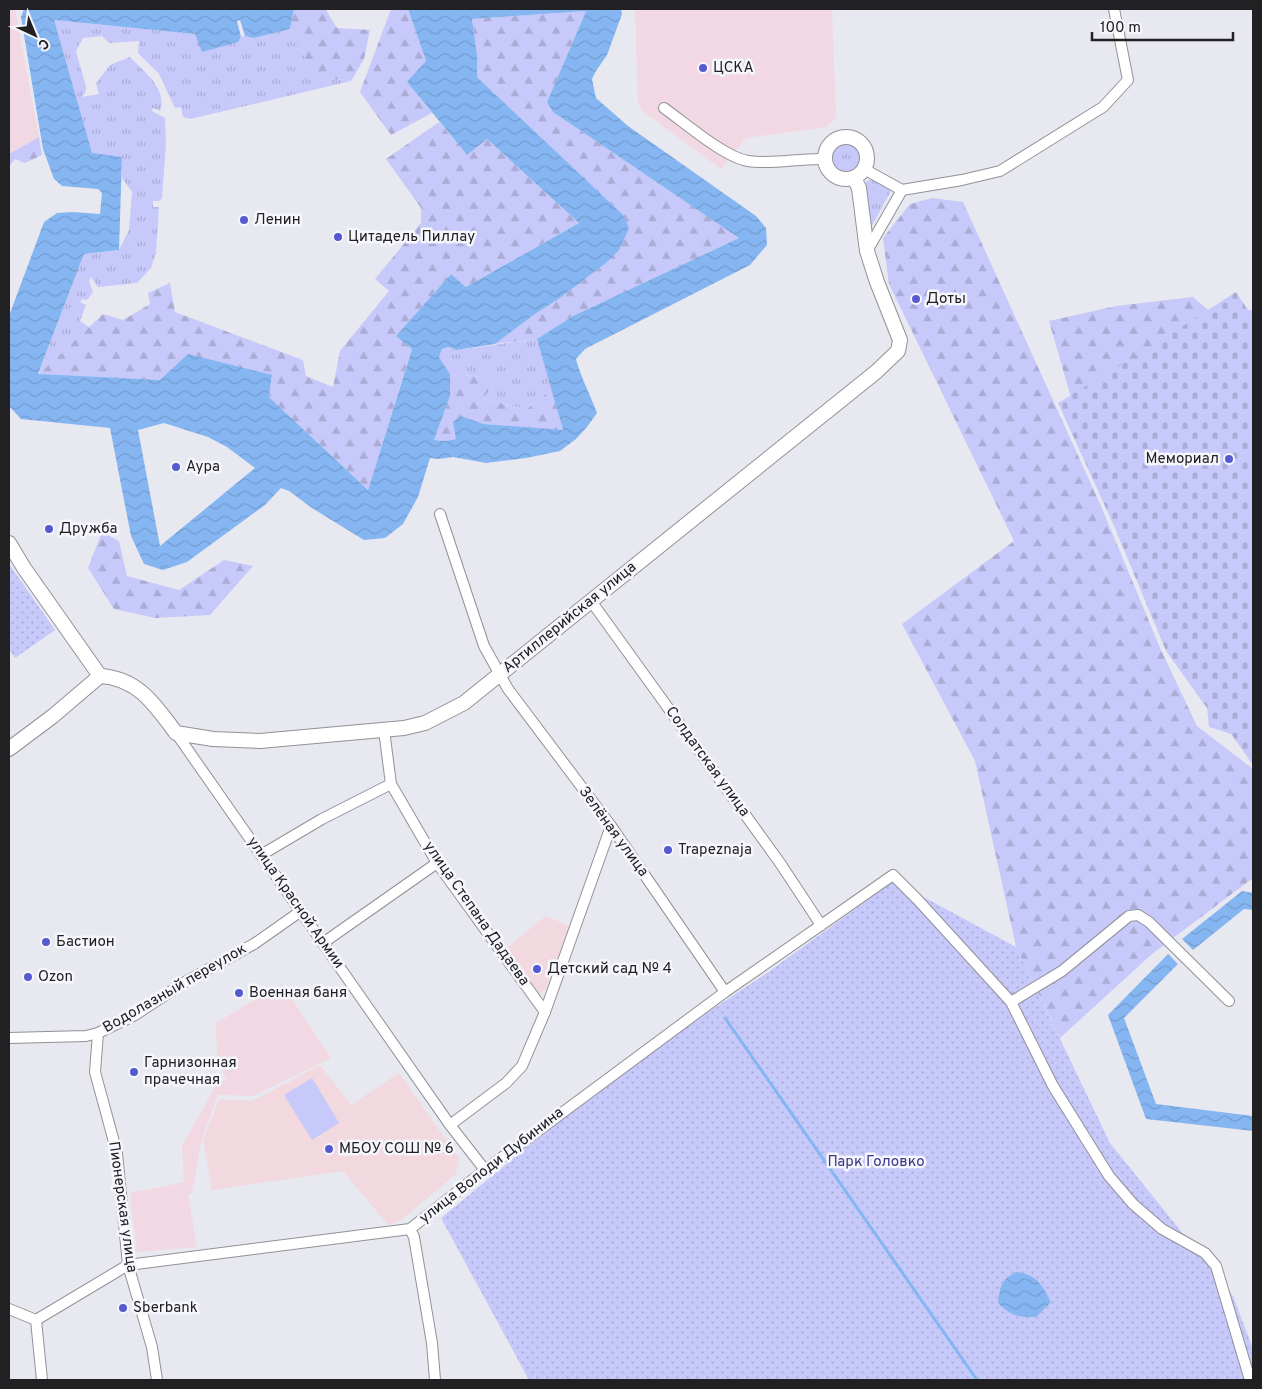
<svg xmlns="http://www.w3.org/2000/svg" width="1262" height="1389" viewBox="0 0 1262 1389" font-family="Overpass,sans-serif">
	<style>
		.commercial { fill: #f1d8e2 }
		.education { fill: #f2d8df }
		.grass { fill: url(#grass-tufts) }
		.forest { fill: url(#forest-firs) }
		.cemetery { fill: url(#cemetery-stones) }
		.park { fill: url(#park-dots) }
		.pitch { fill: #c6c9f9 }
		.water { fill: url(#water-waves); fill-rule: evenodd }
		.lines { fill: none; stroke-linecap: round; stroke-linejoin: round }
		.stream { stroke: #86b6f2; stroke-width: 3 }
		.street-casing { stroke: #919198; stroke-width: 12 }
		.secondary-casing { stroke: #919198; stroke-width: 16 }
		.street { stroke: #fff; stroke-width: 10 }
		.secondary { stroke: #fff; stroke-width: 14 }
		.poi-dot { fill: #555ad1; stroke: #f6f6fd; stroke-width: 2 }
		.labels { text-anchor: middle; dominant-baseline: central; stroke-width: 5; stroke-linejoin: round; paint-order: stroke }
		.poi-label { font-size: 15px; fill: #212123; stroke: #f6f6fd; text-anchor: start }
		.street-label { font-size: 15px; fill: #212123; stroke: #f6f6fd }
		.park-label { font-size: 15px; fill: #3d3586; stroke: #f6f6fd }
	</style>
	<defs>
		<pattern id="grass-tufts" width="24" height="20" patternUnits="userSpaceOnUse" patternTransform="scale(1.25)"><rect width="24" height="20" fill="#c6c9f9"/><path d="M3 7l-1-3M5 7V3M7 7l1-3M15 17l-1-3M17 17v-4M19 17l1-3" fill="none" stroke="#aaacd5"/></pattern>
		<pattern id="forest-firs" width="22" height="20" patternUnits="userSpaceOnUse" patternTransform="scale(1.25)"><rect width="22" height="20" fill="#c6c9f9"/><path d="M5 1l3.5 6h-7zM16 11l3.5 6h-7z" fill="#aaacd5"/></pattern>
		<pattern id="cemetery-stones" width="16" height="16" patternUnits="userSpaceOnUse" patternTransform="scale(1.25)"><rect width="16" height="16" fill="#c6c9f9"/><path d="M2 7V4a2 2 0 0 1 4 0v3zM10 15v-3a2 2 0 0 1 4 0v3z" fill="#aaacd5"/></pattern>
		<pattern id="park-dots" width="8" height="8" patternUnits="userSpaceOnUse" patternTransform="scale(1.25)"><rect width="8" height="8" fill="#c6c9f9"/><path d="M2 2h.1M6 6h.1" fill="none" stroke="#aaacd5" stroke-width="1.8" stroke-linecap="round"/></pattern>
		<pattern id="water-waves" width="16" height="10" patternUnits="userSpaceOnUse" patternTransform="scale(1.25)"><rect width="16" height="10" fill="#86b6f2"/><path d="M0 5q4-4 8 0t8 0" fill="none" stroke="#739ccf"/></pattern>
	</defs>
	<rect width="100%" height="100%" fill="#e8e9f0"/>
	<g class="commercial">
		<polygon points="9,9 15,9 39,137 9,154"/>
		<polygon points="635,9 832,9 836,117 827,127 746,138 721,169 642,111 638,102"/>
		<polygon points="282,984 331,1058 253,1096 218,1095 201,1142 192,1193 188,1194 197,1247 137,1252 130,1193 184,1182 182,1145 216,1086 226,1079 217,1056 216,1023"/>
	</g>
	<g class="education">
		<polygon points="546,916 570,926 545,990 540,994 534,990 506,948"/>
		<polygon points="320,1065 351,1105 399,1073 459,1158 456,1174 401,1220 388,1225 343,1171 212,1190 203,1140 219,1099 252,1101"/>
	</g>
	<g class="grass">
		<path d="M53,20L196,34L238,42L241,37L245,36L254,38L290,29L314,76L351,81L190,119L183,117L181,107L175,108L159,74L138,53L139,41L109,43L102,36L83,38L76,51L86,87V91L82,97L99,94L96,83L110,65L130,57C144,72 168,89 160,111L153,108L152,111L165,118L166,143L162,198L159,201H153V207H159L156,253L151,268L137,283L98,287L91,277L89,281L93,292L87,300L82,299L80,302L86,305L80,321L89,327L38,375L84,254L119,250L129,230L132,192L122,178V157L92,154Z"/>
		<circle cx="845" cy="158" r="17"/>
		<polygon points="873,179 892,189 869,231 864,185 867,181"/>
		<polygon points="537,339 552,389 527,409 483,399 498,378 450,374 439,357 442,349 449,347 456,350"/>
	</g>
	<g class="forest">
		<polygon points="294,9 337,9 326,10 337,28 370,30 364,59 351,81 314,76 290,29"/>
		<polygon points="391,9 408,9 426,61 408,83 432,113 391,135 360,92"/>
		<polygon points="586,11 547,102 553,112 739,238 573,316 537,339 495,344 535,314 560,298 606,263 622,215 477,77 477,55 472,19"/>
		<polygon points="439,122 467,155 487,139 579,223 466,287 451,274 396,336 412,348 368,490 269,397 272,376 160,380 38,375 103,314 123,320 150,304 148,293 170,283 175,312 303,360 306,376 333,387 340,351 389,291 375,279 421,223 421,208 386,159"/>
		<polygon points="39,137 42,155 25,163 15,159 9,167 9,154"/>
		<polygon points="932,198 963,202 1101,506 1161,650 1197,726 1253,769 1253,878 1152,954 1060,1038 1016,947 975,761 902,624 1014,541 889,284 883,238 910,204"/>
		<polygon points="1193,297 1249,345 1074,408 1049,321 1116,306"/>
		<polygon points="450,374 498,378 483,399 527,409 552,389 563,431 484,424 461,416 457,439 446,441 434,440 450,396"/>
		<polygon points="102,532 119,541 127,576 179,590 224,560 253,566 210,615 155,618 114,609 88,568"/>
	</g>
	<polygon class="cemetery" points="1236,292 1248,310 1253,310 1253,765 1231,734 1209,727 1207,708 1166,651 1114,526 1058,403 1138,355"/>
	<g class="park">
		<polygon points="9,564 55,630 15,658 9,649"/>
		<polygon points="894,881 1016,947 1110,1143 1233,1296 1253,1349 1253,1380 529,1380 441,1218 622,1069 767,973"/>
	</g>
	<polygon class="pitch" points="312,1078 339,1123 312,1140 284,1095"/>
	<g class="water">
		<path d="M24,9H294L290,29L254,38L245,36L240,20L237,21L241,37L238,42L202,52L195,34L54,20L92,153L122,157L119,250L84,254L38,374L160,380L188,354L272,375L269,397L368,490L412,349L396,336L451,274L466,287L579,223L487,139L467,155L407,82L426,61L408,9H621L622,14L607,55L596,71L592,79L596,98L628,126L756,216L766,228L767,245L750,265L585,349L576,359C581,378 590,394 597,413L587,427L576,439L560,451L526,458L486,463L453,457L439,459L430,458L418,497L403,524L385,538L364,540L312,508L289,491L281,488L265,505L187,562L163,570L144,564L131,536L110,428L21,419L9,406V316L44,222L57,213L73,212L100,214L102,193L98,189L62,186L54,179L43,149L21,17ZM586,11L547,102L553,112L739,238L573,316L537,339L563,430L484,424L461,416L453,422L456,439L446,441L434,440L450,396V374L439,357L442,349L449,347L456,350L495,344L535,314L560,298L606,263L619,250L629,228L623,215L477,77V55L472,19ZM164,423L208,437L227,447L255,468L160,546L138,430Z"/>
		<polygon points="1242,891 1253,893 1253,910 1244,909 1193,950 1182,939"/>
		<polygon points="1168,954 1178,964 1124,1018 1156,1104 1253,1116 1253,1131 1146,1119 1108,1015"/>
		<path d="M1016,1272C1037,1274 1042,1285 1051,1302L1036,1317C1017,1317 1011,1316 998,1303C1001,1285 1000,1281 1016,1272Z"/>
	</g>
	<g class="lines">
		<polyline class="stream" points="725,1018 977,1380"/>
		<g class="street-casing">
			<g id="street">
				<path d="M664,108C685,123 724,157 748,161C772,165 799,158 824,159"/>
				<polyline points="864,169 902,190 962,180 1000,171 1103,107 1128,80 1114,9"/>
				<polyline points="867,251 902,190"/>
				<polyline points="440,514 484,646 508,689 611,826 725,992"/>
				<polyline points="591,601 780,863 821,925"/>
				<polyline points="384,730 391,784 437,863 545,1012"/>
				<polyline points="176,733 450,1125 485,1170"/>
				<polyline points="261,855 322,819 391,784"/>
				<polyline points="323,943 437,863"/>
				<polyline points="1011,1002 1062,971 1129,916 1138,915 1149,922 1229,1001"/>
				<polyline points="98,1033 95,1072 117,1153 128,1265 152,1347 157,1380"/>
				<polyline points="9,1038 86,1036 98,1033 135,1015 185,982 254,944 301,911"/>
				<polyline points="450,1125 506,1083 522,1066 545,1012 611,826"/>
				<polyline points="410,1229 414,1237 432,1343 435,1380"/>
				<polyline points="9,1309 36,1320 42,1380"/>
				<polyline points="36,1320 128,1265 410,1229 485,1170 725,992 893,875 917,899 1011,1002 1053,1086 1109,1176 1133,1204 1162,1229 1205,1253 1216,1266 1250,1380"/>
			</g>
		</g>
		<g class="secondary-casing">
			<g id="secondary">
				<circle cx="846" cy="158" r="21"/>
				<polyline points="9,543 24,568 100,676"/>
				<path d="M100,676C138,678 155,705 176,733L213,739L260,741L404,728L425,723L464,703L876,372L898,351L900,340L877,282L867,251L859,188L854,178"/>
				<polyline points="9,749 53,716 100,676"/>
			</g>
		</g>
		<use href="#street" class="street"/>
		<use href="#secondary" class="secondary"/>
	</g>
	<g class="poi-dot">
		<circle cx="703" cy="68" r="5"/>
		<circle cx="244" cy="220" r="5"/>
		<circle cx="338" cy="237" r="5"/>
		<circle cx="916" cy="299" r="5"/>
		<circle cx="1229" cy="459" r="5"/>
		<circle cx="176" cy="467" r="5"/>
		<circle cx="49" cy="529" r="5"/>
		<circle cx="668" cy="850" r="5"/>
		<circle cx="46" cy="942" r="5"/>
		<circle cx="537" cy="969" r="5"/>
		<circle cx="28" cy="977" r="5"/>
		<circle cx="239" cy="993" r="5"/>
		<circle cx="134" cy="1072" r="5"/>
		<circle cx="329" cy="1149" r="5"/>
		<circle cx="123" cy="1308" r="5"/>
	</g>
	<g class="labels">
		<g class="poi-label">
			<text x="713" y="68">ЦСКА</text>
			<text x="254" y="220">Ленин</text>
			<text x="348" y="237">Цитадель Пиллау</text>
			<text x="926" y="299">Доты</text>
			<text x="1219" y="459" text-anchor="end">Мемориал</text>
			<text x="186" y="467">Аура</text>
			<text x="59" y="529">Дружба</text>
			<text x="678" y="850">Trapeznaja</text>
			<text x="56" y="942">Бастион</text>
			<text x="547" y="969">Детский сад № 4</text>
			<text x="38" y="977">Ozon</text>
			<text x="249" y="993">Военная баня</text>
			<text x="144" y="1063">Гарнизонная<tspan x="144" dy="17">прачечная</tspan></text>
			<text x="339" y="1149">МБОУ СОШ № 6</text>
			<text x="133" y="1308">Sberbank</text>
		</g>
		<g class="street-label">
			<text transform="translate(570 618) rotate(-39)">Артиллерийская улица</text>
			<text transform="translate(707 762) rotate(54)">Солдатская улица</text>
			<text transform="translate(613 832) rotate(54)">Зелёная улица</text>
			<text transform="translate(295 903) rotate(55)">улица Красной Армии</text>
			<text transform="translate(476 914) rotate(55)">улица Степана Дадаева</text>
			<text transform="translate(175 989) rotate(-30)">Водолазный переулок</text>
			<text transform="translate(492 1166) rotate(-38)">улица Володи Дубинина</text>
			<text transform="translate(122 1207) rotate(82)">Пионерская улица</text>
		</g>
		<g class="park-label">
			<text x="876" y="1162">Парк Головко</text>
		</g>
	</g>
	<rect width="1262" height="1389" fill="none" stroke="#212123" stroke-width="20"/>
	<g transform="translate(35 35) rotate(136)" stroke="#f6f6fd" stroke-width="4" paint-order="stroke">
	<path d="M0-4L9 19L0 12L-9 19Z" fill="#212123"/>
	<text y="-8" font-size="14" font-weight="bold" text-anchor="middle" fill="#212123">С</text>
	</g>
	<path d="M1092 32v8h141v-8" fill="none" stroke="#212123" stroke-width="2.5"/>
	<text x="1100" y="32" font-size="15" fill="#212123" stroke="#f6f6fd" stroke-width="4" paint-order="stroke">100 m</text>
</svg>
